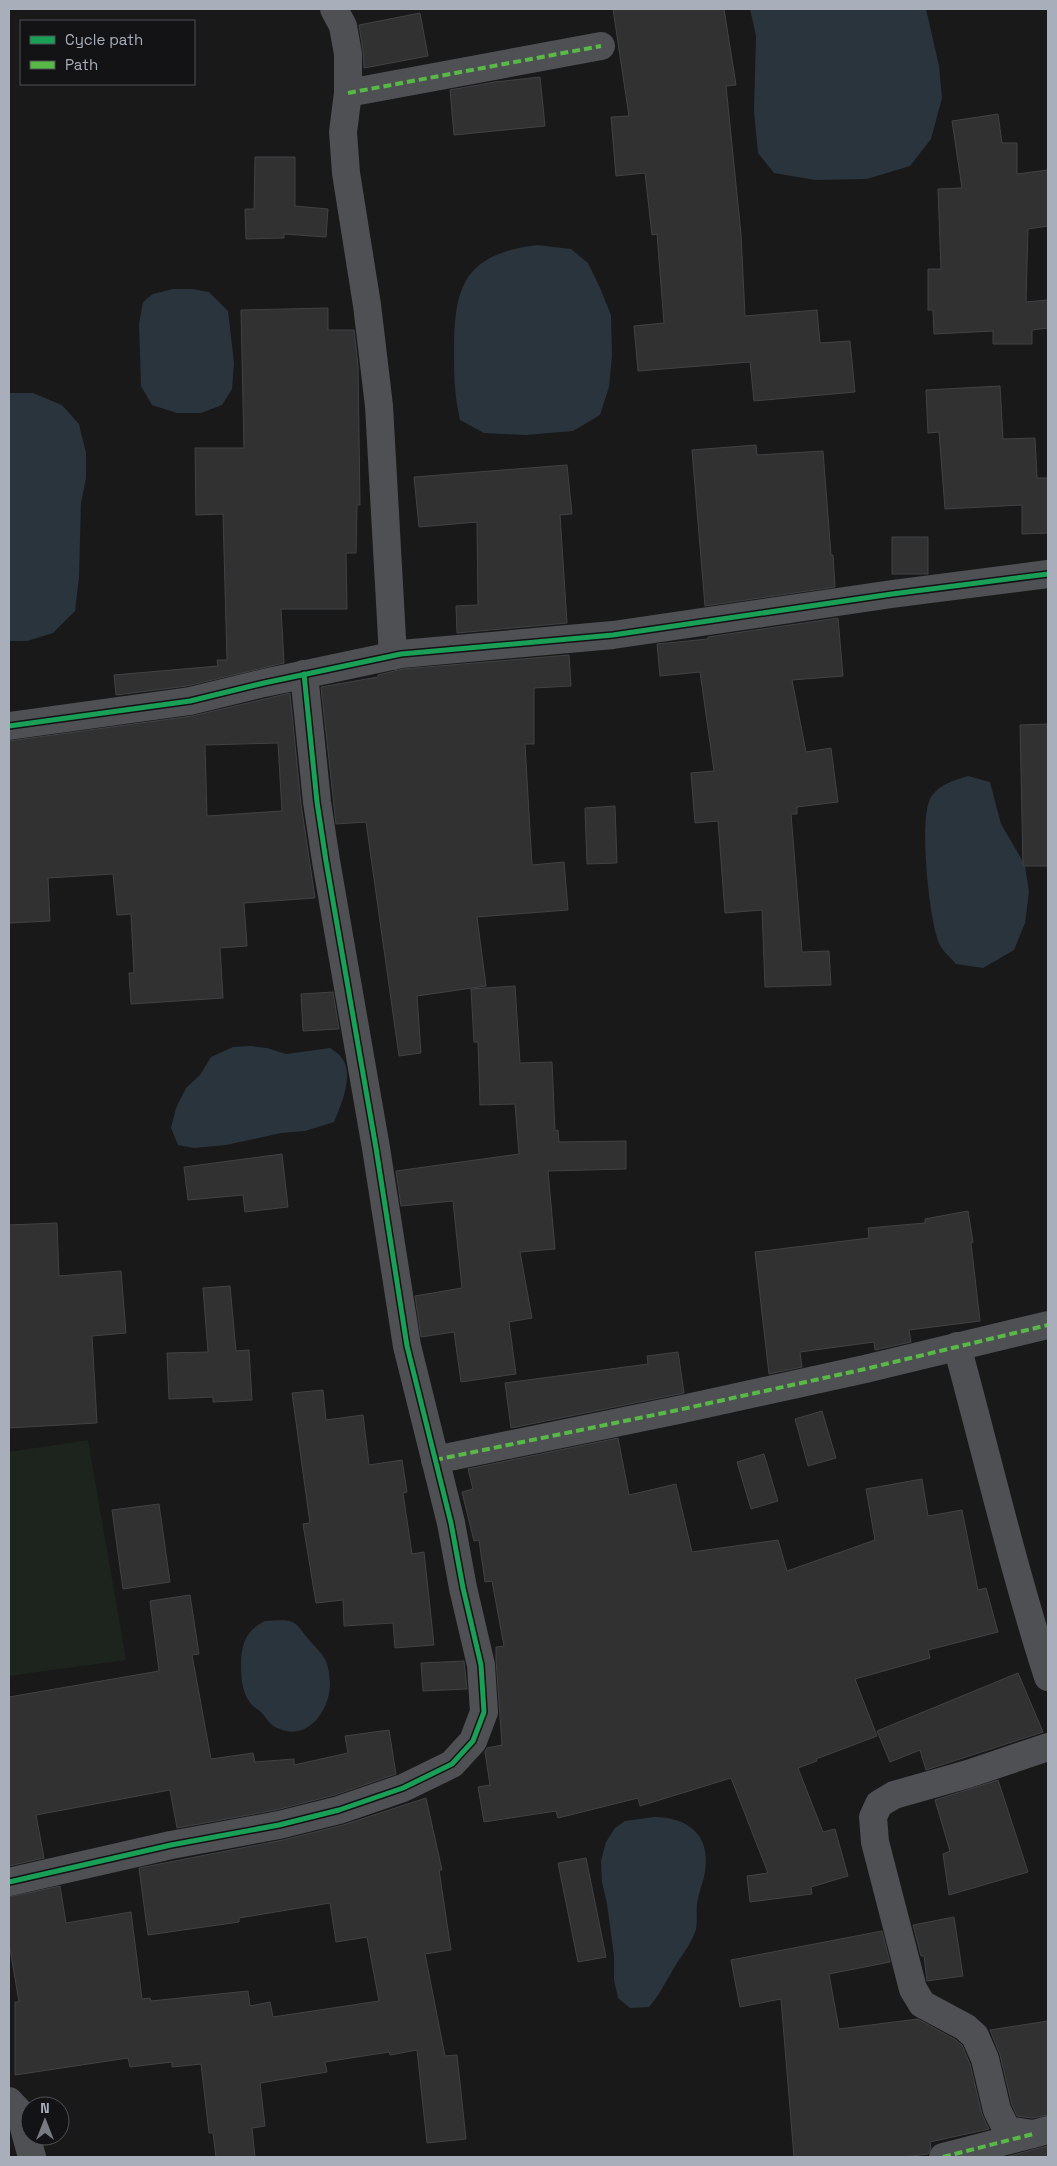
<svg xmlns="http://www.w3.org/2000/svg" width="1057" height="2166" viewBox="0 0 1057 2166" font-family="'Space Grotesk',sans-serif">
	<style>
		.green { fill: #1c241d }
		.water { fill: #2a343c }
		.building { fill: #313131; stroke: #414245; fill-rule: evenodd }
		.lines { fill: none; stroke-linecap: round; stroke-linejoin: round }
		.minor { stroke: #4e5053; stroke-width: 28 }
		.quiet { stroke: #58b947; stroke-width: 4; stroke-dasharray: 8 4; stroke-linecap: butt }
		.cycleway-casing { stroke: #131315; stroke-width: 8 }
		.cycleway { stroke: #1a9f57; stroke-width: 5 }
	</style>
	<rect width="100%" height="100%" fill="#191919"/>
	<polygon class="green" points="88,1440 126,1660 9,1676 9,1452"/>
	<g class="water">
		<polygon points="750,9 926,9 939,66 942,98 931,139 910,166 867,179 815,180 774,173 758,153 754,111 756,36"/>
		<path d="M537,245L571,249L588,263L600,288L611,315L612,356L609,387L600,415L573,431L526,435L484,433L460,420C454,393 454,375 454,348C454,282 468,254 537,245Z"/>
		<polygon points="173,289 192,289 209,292 228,311 234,363 232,389 222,405 201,413 177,413 152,405 141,386 139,324 143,302 153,294"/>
		<polygon points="9,393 33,393 62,405 79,424 86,453 86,478 81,503 79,577 75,611 53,633 27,641 9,641"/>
		<path d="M968,776L990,782L1001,824L1025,865L1029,892L1025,923L1014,950L983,968L956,964C951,958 942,951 939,943C929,920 919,821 930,799C937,785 955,780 968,776Z"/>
		<path d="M251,1046L267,1048L286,1054L330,1048C334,1051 338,1053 340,1056C356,1072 341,1105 334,1122L305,1131L281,1133L226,1145L194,1148L178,1145L171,1128L176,1108L186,1088L200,1075L211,1057L233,1047Z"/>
		<path d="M265,1621C273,1621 284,1619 292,1622C298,1624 301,1630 305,1635C321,1655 329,1655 330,1684C330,1710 308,1741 280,1729C272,1727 267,1720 263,1714C259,1709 252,1707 249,1701C241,1690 241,1674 241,1661C242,1642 247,1630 265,1621Z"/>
		<path d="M654,1817C688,1817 711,1835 705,1872C703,1883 698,1894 697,1905C696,1914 698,1924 695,1932C690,1946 681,1956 674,1968C664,1984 661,1993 649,2007L630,2008L618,1998L614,1980V1956L607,1904L602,1882L601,1861L606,1842L615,1828L625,1821Z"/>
	</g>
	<g class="building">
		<polygon points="613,9 724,9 736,85 726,86 741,234 745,316 817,310 820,343 850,341 855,392 754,401 750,362 638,371 634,326 664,323 657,234 652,235 645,173 616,176 611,117 629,116"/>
		<polygon points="420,13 428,56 364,68 363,51 359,25"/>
		<polygon points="540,77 545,126 454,135 450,90 495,82"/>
		<polygon points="998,114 1002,143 1017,143 1017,174 1048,170 1048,226 1028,229 1026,302 1048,300 1048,328 1032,330 1032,344 993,344 993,331 934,334 933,310 928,310 928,269 941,269 938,189 962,188 952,121"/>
		<polygon points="255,157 295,157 295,206 328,209 326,237 284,234 284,238 246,239 245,209 254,209"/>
		<polygon points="328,308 328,330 354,330 358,365 360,505 357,505 356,553 346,553 347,609 281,609 284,663 187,686 116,695 114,675 218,666 217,660 227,660 223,514 196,515 195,448 244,448 241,310"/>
		<polygon points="1000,386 1003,439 1035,438 1037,478 1048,478 1048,533 1022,534 1022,505 945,509 939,432 928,433 926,390"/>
		<polygon points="756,445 757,455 823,451 831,555 833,555 835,587 705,606 692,450"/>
		<polygon points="567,465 572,514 560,515 567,623 457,633 456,606 478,605 477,522 419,527 414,477"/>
		<rect x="892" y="537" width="36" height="37"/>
		<polygon points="838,618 843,676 792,680 806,752 831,748 838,802 797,807 797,814 791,814 802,952 829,951 831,985 765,987 762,910 725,913 718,821 695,823 691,773 714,771 700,672 660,676 657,644 708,639 708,637"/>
		<polygon points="569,655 571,686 534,688 534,744 525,744 532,865 564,862 568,910 477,917 486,986 417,996 421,1053 399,1056 366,822 336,824 321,687 378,677 378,675 403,669"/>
		<path d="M290,693L301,804L315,898L244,903L247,946L220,948L223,998L131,1004L129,973H134L131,914L117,915L113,874L48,878L50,921L9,923V741L192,716ZM278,743L282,811L207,816L205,745Z"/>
		<polygon points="1048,724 1048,866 1023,866 1020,725"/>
		<polygon points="615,806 617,863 587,864 585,808"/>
		<polygon points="515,986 520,1063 552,1062 555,1131 558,1130 559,1142 626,1141 626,1169 548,1171 555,1249 520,1252 532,1318 509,1322 516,1374 461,1382 454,1332 421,1337 415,1296 462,1288 453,1201 401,1206 396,1171 519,1154 515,1104 480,1105 478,1042 474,1042 471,989"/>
		<polygon points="333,992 339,1029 303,1031 301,994"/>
		<polygon points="282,1154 288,1207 245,1212 243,1195 188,1200 184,1167"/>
		<polygon points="968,1211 973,1242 971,1243 980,1321 909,1330 911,1342 875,1350 874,1342 800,1352 802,1367 769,1374 755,1252 869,1238 868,1228 925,1223 925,1219"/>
		<polygon points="57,1223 59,1276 121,1271 126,1333 92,1336 97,1423 9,1428 9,1225"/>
		<polygon points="230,1286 236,1351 249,1350 252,1400 213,1402 213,1397 169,1399 167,1353 208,1352 203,1288"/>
		<polygon points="678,1352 684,1393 511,1428 505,1383 648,1364 647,1356"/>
		<polygon points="323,1390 326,1420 363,1415 369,1465 402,1460 407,1492 403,1493 412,1554 424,1552 434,1645 395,1648 393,1623 344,1626 343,1600 316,1603 303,1524 310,1523 292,1393"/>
		<polygon points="822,1411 836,1458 808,1466 795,1419"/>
		<polygon points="618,1438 629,1495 676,1484 692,1552 778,1540 787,1571 875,1540 866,1489 922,1479 928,1516 962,1510 978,1590 986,1588 998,1632 928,1650 930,1658 855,1679 877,1736 816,1759 817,1761 798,1768 823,1832 835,1829 848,1876 811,1887 812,1894 750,1902 747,1876 768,1873 731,1778 640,1806 638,1798 558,1818 556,1811 484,1822 478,1787 490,1785 485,1752 487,1748 502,1745 496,1659 496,1647 504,1646 492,1581 485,1582 479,1540 474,1541 462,1492 473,1489 468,1469"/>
		<polygon points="764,1454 778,1501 751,1509 737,1462"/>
		<polygon points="159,1504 170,1582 123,1589 112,1510"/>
		<polygon points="190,1595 199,1654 192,1655 211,1759 253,1753 255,1762 294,1759 294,1765 348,1753 345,1736 389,1730 396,1774 335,1795 276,1810 177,1828 170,1790 36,1815 44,1858 9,1866 9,1697 159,1671 150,1601"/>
		<polygon points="464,1661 467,1689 423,1691 421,1663"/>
		<polygon points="1018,1673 1043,1732 926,1770 920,1750 890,1762 877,1731"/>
		<polygon points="998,1780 1028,1872 949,1895 943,1854 950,1851 935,1800"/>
		<polygon points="426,1798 442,1870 439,1870 451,1950 425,1954 445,2056 457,2055 466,2139 427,2143 417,2050 390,2055 389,2052 325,2062 327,2072 260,2083 265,2126 252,2128 255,2157 216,2157 213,2133 209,2133 201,2064 172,2067 172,2062 130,2067 128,2058 15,2075 15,2002 19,2002 9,1943 9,1897 60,1886 66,1923 131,1912 142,1999 150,1998 151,2001 248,1991 250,2006 270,2002 273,2017 379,2001 367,1937 336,1942 330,1903 239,1918 239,1922 148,1935 139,1868 283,1840 343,1825"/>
		<polygon points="586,1858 606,1957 578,1962 558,1863"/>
		<polygon points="954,1917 963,1976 927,1981 924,1956 921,1956 913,1925"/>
		<polygon points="882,1931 890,1962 829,1974 839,2029 918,2019 956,2040 962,2045 970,2064 982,2114 989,2129 930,2142 931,2148 928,2154 904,2157 794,2157 781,1999 740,2007 731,1960"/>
		<polygon points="1048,2021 1048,2115 1032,2118 1017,2116 1012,2105 1000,2055 990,2030"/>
		<polygon points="1048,2146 1048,2157 1006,2157 1035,2149"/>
	</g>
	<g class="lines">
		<g class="minor">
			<polyline points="334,9 343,26 348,54 348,93 343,132 346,173 367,305 379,406 393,656"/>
			<polyline points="348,93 601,46"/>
			<polyline points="9,726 190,701 264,683 401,654 613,635 892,594 1048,574"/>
			<path d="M957,1346C987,1456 1013,1568 1048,1677"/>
			<polyline points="435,1460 678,1410 865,1369 1048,1325"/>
			<polyline points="1048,1747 968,1774 894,1795 879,1804 873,1817 875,1842 913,1989 922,2004 965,2027 975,2036 985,2059 997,2110 1007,2130 1033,2134 1048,2130"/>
			<polyline points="9,1882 171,1845 279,1825 339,1810 403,1788 452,1764 473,1741 484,1712 481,1665 463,1588 451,1523 407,1346 376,1148 326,861 317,802 304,674"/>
			<polyline points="9,2101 20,2113 32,2157"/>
			<polyline points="943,2157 1029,2135"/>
		</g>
		<g class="quiet">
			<polyline points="348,93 601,46"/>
			<polyline points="435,1460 678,1410 865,1369 1048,1325"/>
			<polyline points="943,2157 1033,2134"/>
		</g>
		<g class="cycleway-casing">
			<g id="cycleway">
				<polyline points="9,726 190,701 264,683 401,654 613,635 892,594 1048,574"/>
				<polyline points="9,1882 171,1845 279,1825 339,1810 403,1788 452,1764 473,1741 484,1712 481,1665 463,1588 451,1523 407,1346 376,1148 326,861 317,802 304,674"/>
			</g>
		</g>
		<use href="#cycleway" class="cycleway"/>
	</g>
	<rect width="1057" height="2166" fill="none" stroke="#a9aebb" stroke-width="20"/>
	<rect x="20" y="20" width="175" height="65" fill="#131315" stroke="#4f5157"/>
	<rect x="30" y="36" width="25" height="8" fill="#1a9f57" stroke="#4f5157"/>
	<text x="65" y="45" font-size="15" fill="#a9aebb">Cycle path</text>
	<rect x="30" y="61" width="25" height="8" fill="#58b947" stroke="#4f5157"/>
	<text x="65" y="70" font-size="15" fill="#a9aebb">Path</text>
	<g transform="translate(45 2121)"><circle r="24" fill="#131315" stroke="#4f5157"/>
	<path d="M0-4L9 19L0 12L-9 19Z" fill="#777a82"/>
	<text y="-8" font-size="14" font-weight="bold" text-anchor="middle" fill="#a9aebb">N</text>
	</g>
</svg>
